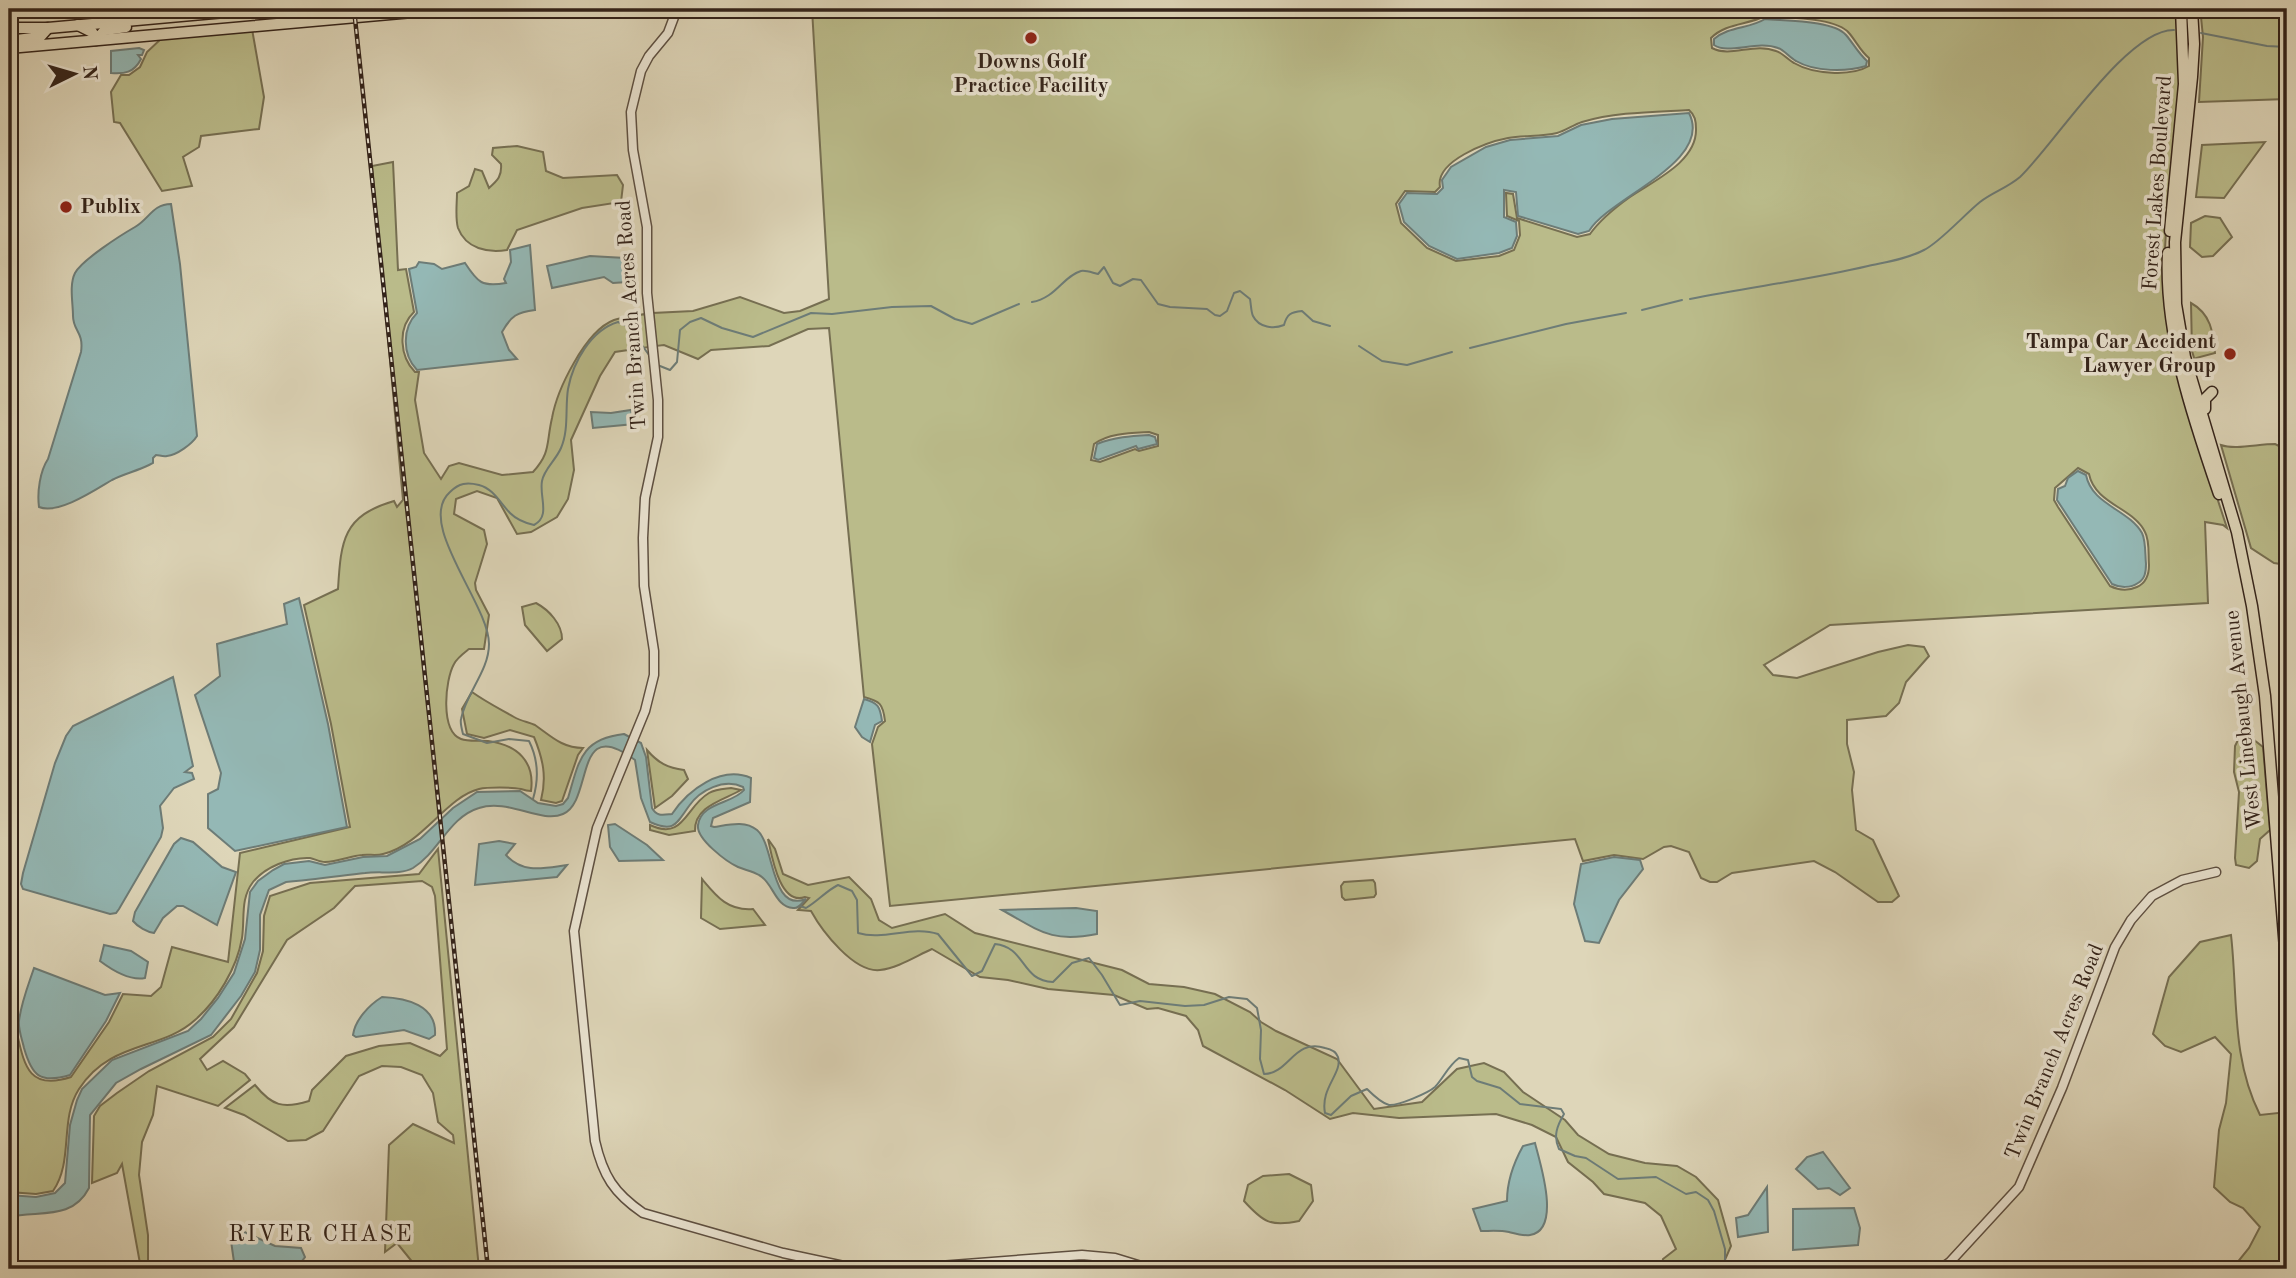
<svg xmlns="http://www.w3.org/2000/svg" width="2296" height="1278" viewBox="0 0 2296 1278" font-family="'Old Standard TT',serif">
	<style>
		.green { fill: #babb8a; stroke: #766f52; stroke-width: 2; fill-rule: evenodd }
		.water { fill: #94b8b5; stroke: #6d7c77; stroke-width: 2 }
		.lines { fill: none; stroke-linecap: round; stroke-linejoin: round }
		.stream { stroke: #6d7c77; stroke-width: 2 }
		.minor-casing { stroke: #5e5042; stroke-width: 11 }
		.major-casing { stroke: #33231a; stroke-width: 13 }
		.minor { stroke: #eae4d2; stroke-width: 8 }
		.major { stroke: #ded6b9; stroke-width: 10 }
		.rail-casing { stroke: #33231a; stroke-width: 4.5 }
		.rail { stroke: #eae4d2; stroke-width: 2; stroke-dasharray: 5; stroke-linecap: butt }
		.poi-dot { fill: #8f2418; stroke: #eae4d2; stroke-width: 2.5 }
		.labels { text-anchor: middle; dominant-baseline: central; stroke-width: 7; stroke-linejoin: round; paint-order: stroke }
		.poi-label { font-size: 21px; font-weight: bold; fill: #33231a; stroke: #eae4d2 }
		.street-label { font-size: 21px; fill: #33231a; stroke: #eae4d2 }
		.neighbourhood-label { font-size: 23px; letter-spacing: 2px; fill: #33231a; stroke: #eae4d2 }
	</style>
	<rect width="100%" height="100%" fill="#ded6b9"/>
	<filter id="stains"><feTurbulence type="fractalNoise" baseFrequency=".00286" numOctaves="4"/><feColorMatrix values="0 0 0 0 .2 0 0 0 0 .09 0 0 0 0 .02 0 0 0 .5 -.17"/></filter>
	<radialGradient id="worn" r=".72"><stop offset=".6" stop-color="#630" stop-opacity="0"/><stop offset="1" stop-color="#630" stop-opacity=".3"/></radialGradient>
	<g class="green">
		<path d="M812,9H2176L2181,84L2167,213L2163,285L2204,458L2227,528L2223,525L2205,522L2208,603L1830,625L1764,665L1773,675L1797,678L1878,652L1908,645L1924,647L1929,656L1906,682L1899,703L1886,716L1847,720V744L1854,772L1852,790L1856,830L1873,840L1899,896L1892,902H1878L1835,872L1814,861L1732,873L1717,882H1710L1701,878L1689,852L1671,846L1664,847L1643,859L1614,855L1583,861L1575,839L890,906L872,744L878,727L885,721C883,704 880,701 864,697L829,328L808,329L769,346L711,350L698,359L664,345L656,346L653,313L693,311L740,297L784,313L800,311L829,299ZM1765,16C1786,18 1836,17 1849,33C1856,41 1861,52 1869,58V66C1850,77 1813,74 1794,63C1788,60 1783,53 1776,51C1754,42 1731,58 1712,48L1711,38C1726,23 1748,25 1765,16ZM1689,110C1695,115 1696,121 1696,129C1697,162 1653,181 1630,197C1616,207 1600,220 1590,234L1577,237L1517,218L1513,194L1506,193L1507,216L1519,221L1520,235L1514,250L1499,256L1456,261L1427,248L1401,223L1396,204L1405,191L1435,192L1440,187C1435,161 1487,142 1508,138C1524,135 1541,137 1557,133C1565,131 1573,125 1582,122C1616,112 1653,112 1689,110ZM1149,432L1158,435V446L1139,451L1135,449L1100,462L1091,460L1094,444C1109,433 1131,433 1149,432ZM2078,468L2089,474C2095,504 2134,508 2145,532C2150,541 2148,555 2149,565C2149,575 2146,583 2137,587C2128,591 2118,590 2110,586L2058,507L2054,500L2055,488Z"/>
		<polygon points="2210,9 2287,9 2287,99 2199,102 2203,37 2201,17"/>
		<polygon points="252,29 264,97 259,129 201,136 199,147 183,157 192,186 162,191 120,123 114,122 111,92 121,75 129,75 140,67 147,52 163,37"/>
		<polygon points="2265,142 2224,198 2196,197 2202,145"/>
		<path d="M517,146L543,152L546,171L563,178L617,175L623,185L621,202L582,208L517,230L507,250C488,253 466,249 458,228C455,218 457,203 457,193L469,186L475,169L482,171L489,188C498,180 502,176 501,164L492,155L493,148Z"/>
		<path d="M393,162L398,270L406,269L414,312C397,328 400,357 415,372H419L415,400L424,453L441,479L449,466L459,463L502,475L533,472C551,452 546,444 552,418C557,390 585,331 614,320C623,317 635,316 645,314L649,347L615,352L600,376L571,440L574,470L568,499L557,517L531,532L517,534L497,498L477,491L456,499L454,514L484,530L487,544L475,583L476,590L489,615L484,649H469C464,653 457,658 454,664C445,680 440,731 461,739C469,742 480,740 488,741C518,745 535,762 531,791C527,791 524,790 521,789C512,787 487,787 479,789C446,797 422,845 383,854C376,856 369,854 362,855C350,856 338,862 325,862C320,862 315,859 310,858C290,857 265,867 253,882C240,899 245,918 242,938C237,968 217,1001 195,1020C161,1051 111,1040 79,1089C59,1120 74,1161 53,1191L36,1194L9,1192V1066C11,1052 9,1042 9,1027L15,1025C24,1061 25,1092 71,1077L109,1022L123,994L151,996L161,987L172,947L228,962L240,853L350,827L331,724L304,605L338,589C341,540 343,516 394,501L397,507L403,500L372,166Z"/>
		<polygon points="2205,216 2220,218 2232,237 2213,256 2202,257 2190,247 2191,223"/>
		<path d="M2191,303C2211,314 2213,332 2215,353L2196,358L2195,361L2192,351Z"/>
		<path d="M2275,444L2287,450V565L2274,563L2251,548L2221,445C2235,450 2258,444 2275,444Z"/>
		<path d="M536,603C549,610 562,624 562,639L547,651L525,625L522,607Z"/>
		<path d="M472,692C486,702 500,709 514,717C521,721 528,722 535,725C551,736 562,748 583,748L578,755L562,801L556,803L541,800C547,777 543,759 534,737L510,730L484,738L467,734L462,709Z"/>
		<polygon points="2239,738 2254,740 2263,747 2270,830 2260,839 2257,861 2249,868 2236,865 2235,858 2239,792 2234,772 2235,746"/>
		<path d="M647,750C658,763 668,768 684,770L688,779L672,796L655,808Z"/>
		<path d="M731,788L741,790C724,800 694,806 695,831L669,835L650,830V825C684,841 685,807 709,793C716,789 723,789 731,788Z"/>
		<path d="M768,839L775,849L783,874L808,885L849,877L871,899L879,920L892,928L945,914L975,933L1122,970L1149,984L1184,987L1215,994L1250,1012L1261,1022L1276,1031L1337,1059L1374,1109L1422,1102L1457,1069L1484,1063L1504,1072L1523,1092L1565,1120L1578,1135L1609,1154L1645,1163L1677,1166L1696,1177L1718,1200L1731,1246L1721,1269H1661L1663,1259L1676,1249L1661,1216L1645,1203L1604,1194L1593,1182L1568,1162L1556,1137L1532,1125L1496,1114L1399,1118L1353,1113L1330,1119L1285,1090L1203,1046L1198,1030L1186,1016L1158,1008L1147,1009L1114,995L1048,989L1008,980L980,977L932,949C916,956 898,968 880,970C854,973 822,931 811,911L798,910L809,898L805,897C780,906 772,857 768,839Z"/>
		<path d="M438,849L479,1269H418L397,1243L385,1252L389,1145L413,1124L454,1143L453,1135L438,1122L433,1093L422,1075L401,1067L382,1066L359,1076L323,1131L306,1140L288,1141L244,1115L225,1108L255,1085C272,1106 283,1109 309,1101L312,1090L346,1056L379,1046L410,1043L440,1056L447,1049L435,896L432,887L422,881L355,886L334,908L287,940L234,1027L200,1059L207,1070L223,1061L245,1074L250,1080L218,1106L157,1086L153,1115L142,1142L139,1175L148,1235V1269H141L122,1164L117,1173L92,1183L94,1116L100,1106L117,1093L149,1071L213,1037L231,1019L257,973L263,951L264,916L270,896L310,883L419,874Z"/>
		<path d="M702,879C717,897 728,911 753,909L765,925L720,929L701,918Z"/>
		<polygon points="1373,880 1375,883 1376,894 1374,897 1345,900 1342,897 1341,886 1344,882"/>
		<path d="M2231,935C2238,996 2231,1058 2260,1115L2287,1112V1269H2232L2249,1248L2260,1227L2243,1208L2230,1202L2214,1187L2219,1130L2226,1103L2231,1054L2215,1037L2181,1052L2165,1046L2153,1034L2169,977L2200,942Z"/>
		<path d="M1289,1174L1311,1185L1313,1201L1299,1221C1270,1227 1263,1222 1244,1201L1248,1185L1263,1176Z"/>
	</g>
	<g class="water">
		<path d="M1765,19C1785,21 1833,20 1846,35C1853,43 1858,53 1867,61L1866,66C1846,72 1815,72 1796,61C1790,58 1784,50 1778,48C1757,40 1728,55 1714,45V39C1729,26 1749,29 1765,19Z"/>
		<path d="M139,48L144,50L142,55H138L141,59C134,73 124,74 111,73V51Z"/>
		<path d="M1689,113C1714,162 1610,197 1589,231L1578,234L1518,216L1516,192L1504,190V217L1516,222L1517,236L1512,248L1499,253L1457,259L1429,246L1404,222L1399,204L1407,193L1437,194L1443,188L1442,180L1451,167L1486,147L1510,140L1558,136L1581,125L1612,119Z"/>
		<path d="M171,204L180,264L197,436C192,444 177,455 167,456C163,457 159,455 156,455L153,458V463L149,465C137,471 123,474 112,480C95,490 58,515 39,507C37,492 40,471 48,459L81,352C84,332 73,331 73,316C73,303 69,285 75,273C82,260 121,235 135,227C149,219 153,204 171,204Z"/>
		<path d="M530,245L535,310C517,312 511,316 502,332L509,350L517,359L417,370C402,354 402,328 417,313L409,269L416,267L419,262L434,264L442,269L465,263C478,283 482,287 506,283L504,279L511,262L510,250Z"/>
		<polygon points="590,256 625,258 627,282 613,283 604,277 552,288 547,266"/>
		<polygon points="631,410 634,424 593,428 591,412 611,413"/>
		<path d="M1149,435L1155,437L1157,444L1138,449L1136,446L1098,460L1094,458L1097,444C1114,437 1131,436 1149,435Z"/>
		<path d="M2078,471L2086,475C2092,505 2128,509 2142,533C2146,541 2145,555 2146,564C2146,572 2145,579 2138,583C2131,588 2120,588 2112,584L2057,500L2058,489L2065,486L2068,478Z"/>
		<polygon points="299,598 328,724 347,827 235,851 208,828 208,794 218,789 221,773 195,695 220,676 217,644 287,624 284,604"/>
		<polygon points="173,677 193,766 185,772 192,773 194,779 174,788 160,806 163,828 161,837 119,909 116,913 110,914 23,889 21,884 23,873 55,763 66,736 73,726"/>
		<path d="M864,699C878,703 880,706 882,721L875,725L870,742L862,737L855,727Z"/>
		<path d="M624,734L641,743L646,757L652,808C657,817 663,815 672,814C688,790 721,765 751,778L750,802L713,818L711,826L714,827C728,825 745,820 757,830C775,845 770,913 806,899C802,903 799,909 793,908C775,907 773,882 759,875C752,871 745,870 738,867C727,862 696,839 698,825C701,802 733,804 744,790L743,787C724,778 700,790 689,806C676,824 674,833 650,822L641,798L635,760C573,713 594,801 563,814C541,824 508,798 479,808C449,817 439,852 413,868C401,875 379,871 365,873C339,876 312,880 286,882L269,890L260,915V950L255,972L241,996L211,1035L141,1069L116,1083L90,1115L89,1188C72,1221 39,1210 9,1217V1195L36,1197L55,1193L65,1183L70,1125L77,1100L82,1089L112,1060L188,1031L201,1019L218,998L234,973L245,939L250,892L258,881L273,870L284,864L309,861L325,865L363,857L387,856L420,839L453,808L477,792L520,791L538,803L556,806L563,804L568,798C579,762 580,739 624,734Z"/>
		<polygon points="615,824 647,845 663,860 619,861 610,847 608,825"/>
		<path d="M181,838L193,842L222,867L236,872L217,925L183,906H177L163,918L154,933C147,932 138,927 133,921L135,912L174,844Z"/>
		<path d="M499,841L515,844L506,855C523,874 544,868 567,865L557,877L475,885L479,844Z"/>
		<polygon points="1614,857 1640,860 1643,869 1619,900 1599,943 1585,941 1574,904 1581,864"/>
		<path d="M1076,908L1097,911V934C1051,943 1040,931 1002,910Z"/>
		<path d="M104,945L131,951L148,962L145,978C130,981 112,970 100,961Z"/>
		<path d="M34,968L105,995L120,993L106,1021L70,1075C40,1084 32,1076 24,1048C22,1039 18,1029 19,1021C21,1003 28,986 34,968Z"/>
		<path d="M382,997C406,998 437,1005 435,1035L429,1039L404,1030L356,1037L353,1035C355,1020 369,1005 382,997Z"/>
		<path d="M1535,1143C1540,1163 1562,1230 1530,1235C1523,1236 1513,1233 1509,1232C1500,1230 1490,1231 1481,1231L1473,1209L1507,1201C1507,1181 1513,1164 1523,1146Z"/>
		<polygon points="1823,1152 1850,1188 1840,1195 1829,1188 1818,1189 1796,1169 1807,1157"/>
		<polygon points="1767,1187 1768,1232 1738,1237 1736,1218 1748,1215"/>
		<polygon points="1854,1208 1860,1228 1858,1245 1793,1250 1793,1209"/>
		<polygon points="238,1229 275,1246 301,1248 305,1257 296,1269 235,1269 230,1234"/>
	</g>
	<g class="lines">
		<g class="stream">
			<polyline points="2201,33 2267,46 2287,47"/>
			<path d="M1690,299C1749,287 1809,280 1868,266C1886,262 1907,259 1924,250C1939,243 1964,215 1980,202C1993,192 2007,188 2020,177C2054,145 2127,29 2174,30"/>
			<path d="M1032,302C1056,298 1063,276 1081,271C1086,270 1093,273 1098,274L1104,267L1113,283L1120,286L1133,279L1141,280L1158,304L1170,307L1207,309L1215,315L1220,316L1227,311L1234,293L1240,291L1250,299C1251,304 1251,312 1253,316C1259,328 1274,329 1284,325C1287,314 1291,312 1302,311L1313,321L1330,326"/>
			<polyline points="1642,310 1682,300"/>
			<polyline points="1359,346 1382,361 1407,365 1452,352"/>
			<polyline points="1470,348 1566,324 1626,313"/>
			<polyline points="660,366 670,370 677,362 680,330 690,322 701,318 722,328 753,337 811,313 832,314 892,307 931,306 955,319 972,324 1019,304"/>
			<path d="M533,799C539,779 538,759 529,741L509,739L487,743L463,734C462,730 460,723 461,719C466,693 489,671 489,644C489,604 415,523 450,492C459,483 467,482 479,485C494,489 500,503 510,513C517,520 525,523 534,525C551,516 539,497 542,481C544,469 556,460 561,448C569,430 565,408 568,389C573,362 591,330 618,322L629,327L649,355"/>
			<path d="M800,906L806,908C818,901 826,891 838,885L852,891L857,900L858,933C884,941 912,925 938,934L972,976L982,971L995,944C1026,947 1021,981 1053,982L1072,963L1089,958L1102,975L1120,1005L1140,1001L1185,1006L1204,1005L1229,997L1247,999L1257,1008L1261,1030L1260,1059L1264,1074C1289,1074 1294,1038 1325,1048C1330,1049 1336,1051 1338,1057C1343,1073 1320,1088 1325,1113L1331,1115L1351,1096L1367,1089C1373,1095 1381,1103 1389,1105C1398,1106 1428,1093 1435,1087C1444,1077 1448,1066 1459,1058L1468,1060L1472,1077L1477,1081L1500,1088L1520,1104L1561,1109L1564,1114C1557,1126 1553,1136 1559,1149L1575,1156L1586,1158L1618,1179L1656,1177L1686,1194L1696,1192L1708,1200L1714,1211L1725,1249V1261L1714,1269"/>
		</g>
		<g class="minor-casing">
			<g id="minor">
				<path d="M677,9L668,33L649,56L641,71L631,112L633,150L647,227V293L658,400V437L645,498L643,538L644,586L654,651V675L645,711L597,828L574,931L595,1141C603,1176 614,1193 643,1213L783,1253L853,1268H913L1082,1255L1115,1258L1151,1269"/>
				<polyline points="1940,1269 1950,1262 2019,1187 2062,1088 2115,947 2131,920 2152,896 2182,880 2216,872"/>
			</g>
		</g>
		<g class="major-casing">
			<g id="major">
				<polyline points="2192,9 2194,44 2192,77 2175,242 2176,304 2185,357 2237,532 2252,606 2265,696 2287,974"/>
				<polyline points="78,25 92,32 96,40 105,30 126,27"/>
				<polyline points="9,28 48,28 258,9"/>
				<polyline points="9,41 40,37 48,28"/>
				<polyline points="9,48 446,9"/>
				<polyline points="2170,231 2184,84 2181,9"/>
				<path d="M2168,253C2164,334 2193,418 2219,494"/>
				<polyline points="2205,409 2205,399 2212,392"/>
			</g>
		</g>
		<use href="#minor" class="minor"/>
		<use href="#major" class="major"/>
		<g class="rail-casing">
			<polyline id="rail" points="354,9 488,1269"/>
		</g>
		<use href="#rail" class="rail"/>
	</g>
	<g class="poi-dot">
		<circle cx="1031" cy="38" r="7"/>
		<circle cx="66" cy="207" r="7"/>
		<circle cx="2230" cy="354" r="7"/>
	</g>
	<g class="labels">
		<g class="poi-label">
			<text x="1031" y="62">Downs Golf<tspan x="1031" dy="24">Practice Facility</tspan></text>
			<text x="80" y="207" text-anchor="start">Publix</text>
			<text x="2216" y="342" text-anchor="end">Tampa Car Accident<tspan x="2216" dy="24">Lawyer Group</tspan></text>
		</g>
		<g class="street-label">
			<text transform="translate(2158 183) rotate(-86)">Forest Lakes Boulevard</text>
			<text transform="translate(632 315) rotate(-94)">Twin Branch Acres Road</text>
			<text transform="translate(2244 720) rotate(-96)">West Linebaugh Avenue</text>
			<text transform="translate(2055 1052) rotate(-68)">Twin Branch Acres Road</text>
		</g>
		<g class="neighbourhood-label">
			<text x="321" y="1234">RIVER CHASE</text>
		</g>
	</g>
	<rect width="2296" height="1278" fill="none" stroke="#ded6b9" stroke-width="35"/>
	<rect x="10" y="10" width="2275" height="1257" fill="none" stroke="#33231a" stroke-width="3.5"/>
	<rect x="18" y="18" width="2261" height="1243" fill="none" stroke="#33231a" stroke-width="2"/>
	<g transform="translate(74 74) rotate(85)" stroke="#eae4d2" stroke-width="5" paint-order="stroke">
	<path d="M0-5L12 26L0 18L-12 26Z" fill="#33231a"/>
	<text y="-10" font-size="19" font-weight="bold" text-anchor="middle" fill="#33231a">N</text>
	</g>
	<rect width="100%" height="100%" filter="url(#stains)"/>
	<rect width="100%" height="100%" fill="url(#worn)"/>
</svg>
